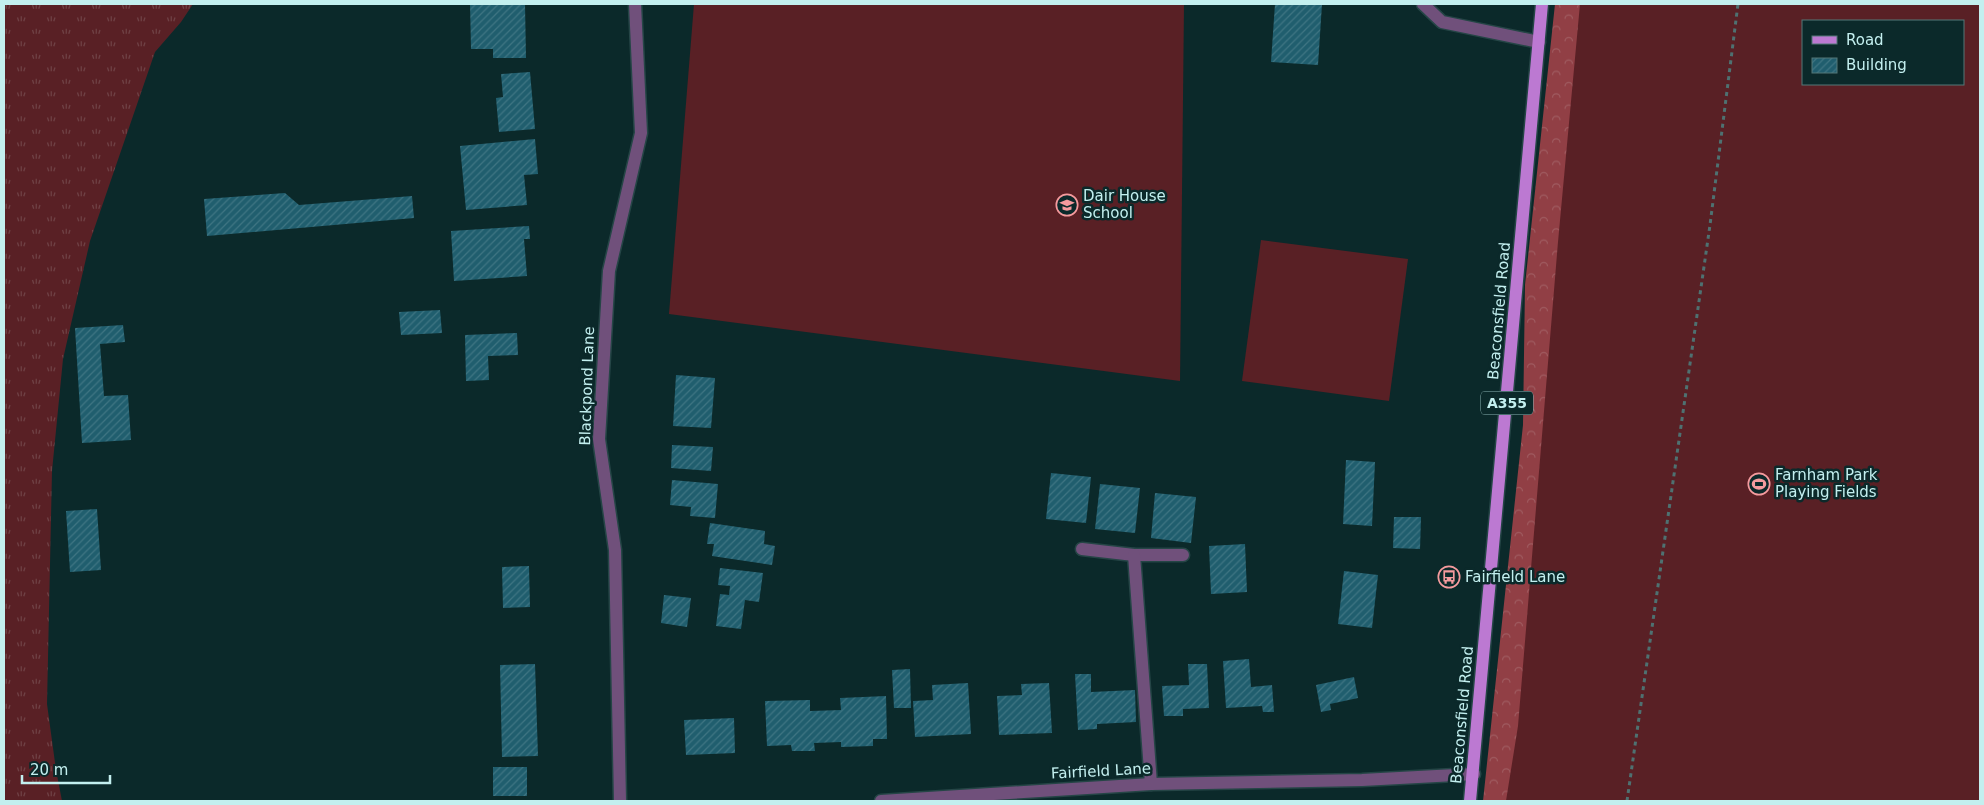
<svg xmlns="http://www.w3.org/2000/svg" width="1984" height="805" viewBox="0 0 1984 805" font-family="'DejaVu Sans',sans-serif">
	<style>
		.grass { fill: url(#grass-tufts) }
		.forest { fill: url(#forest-crowns) }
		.pitch { fill: #592025; fill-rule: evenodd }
		.building { fill: url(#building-hatch) }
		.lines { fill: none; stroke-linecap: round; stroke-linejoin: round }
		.minor-casing { stroke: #254546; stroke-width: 15 }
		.major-casing { stroke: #254546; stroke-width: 15 }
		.path { stroke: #4e7171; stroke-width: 3; stroke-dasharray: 4 4; stroke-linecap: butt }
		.minor { stroke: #70507b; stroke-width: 12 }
		.major { stroke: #bc79d2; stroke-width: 12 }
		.labels { text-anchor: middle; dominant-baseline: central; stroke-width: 5; stroke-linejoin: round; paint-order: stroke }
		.shield { fill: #0b292a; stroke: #8cb4b4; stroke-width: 1 }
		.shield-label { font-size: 14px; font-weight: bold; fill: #c3efef }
		.poi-label { font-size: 15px; fill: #c3efef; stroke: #0b292a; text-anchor: start }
		.street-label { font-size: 15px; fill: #c3efef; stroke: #0b292a }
	</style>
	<defs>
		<pattern id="grass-tufts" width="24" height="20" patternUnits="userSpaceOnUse" patternTransform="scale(1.25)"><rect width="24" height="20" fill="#592025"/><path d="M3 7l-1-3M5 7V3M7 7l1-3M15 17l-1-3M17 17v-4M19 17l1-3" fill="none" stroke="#6f4145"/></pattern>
		<pattern id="forest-crowns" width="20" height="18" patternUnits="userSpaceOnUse" patternTransform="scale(1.25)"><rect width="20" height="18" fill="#913f45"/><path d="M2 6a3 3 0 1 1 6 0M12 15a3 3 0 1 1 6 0" fill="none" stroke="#9f5b60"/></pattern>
		<pattern id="building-hatch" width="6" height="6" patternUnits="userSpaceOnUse" patternTransform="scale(1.25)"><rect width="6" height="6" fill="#205e6e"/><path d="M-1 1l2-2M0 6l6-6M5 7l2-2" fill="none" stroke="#3f7583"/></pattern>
	</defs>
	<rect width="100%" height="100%" fill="#0b292a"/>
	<polygon class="grass" points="4,4 193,4 181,22 155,52 90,241 63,359 52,471 47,704 56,770 62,801 4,801"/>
	<polygon class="forest" points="1555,4 1726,4 1614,801 1483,801 1523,425 1525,285"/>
	<g class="pitch">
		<polygon points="694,4 1184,4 1180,381 669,314"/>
		<path d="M1580,4H1980V801H1506L1518,726L1558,242ZM1803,21H1963V84H1803Z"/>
		<polygon points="1261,240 1408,259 1389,401 1242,381"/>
	</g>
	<g class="building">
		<polygon points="470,4 525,4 526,58 493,58 493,49 471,49"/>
		<polygon points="1275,4 1322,4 1318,65 1271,62"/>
		<polygon points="530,72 535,129 499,132 496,98 503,97 501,74"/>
		<polygon points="535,139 538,174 524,175 527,205 466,210 460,146"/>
		<polygon points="285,193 299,205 412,196 414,218 207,236 204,199"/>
		<polygon points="529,226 530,239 524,239 527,276 454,281 451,231"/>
		<polygon points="440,310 442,333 401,335 399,312"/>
		<polygon points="123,325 125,342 100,344 104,396 128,395 131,440 82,443 75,328"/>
		<polygon points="517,333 518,355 488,356 489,380 466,381 465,335"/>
		<polygon points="676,375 715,378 711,428 673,426"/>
		<polygon points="672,445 713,447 711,471 671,468"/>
		<polygon points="1346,460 1375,462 1372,526 1343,524"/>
		<polygon points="1051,473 1091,477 1086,523 1046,519"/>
		<polygon points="672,480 718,484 715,518 690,516 691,507 670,505"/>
		<polygon points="1100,484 1140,488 1135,533 1095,529"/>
		<polygon points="1155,493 1196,497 1191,543 1151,538"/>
		<polygon points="97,509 101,570 70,572 66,511"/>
		<polygon points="1394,517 1421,517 1420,549 1393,548"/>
		<polygon points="710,523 765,531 764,544 775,546 772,565 712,556 714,544 707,544"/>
		<polygon points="1245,544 1247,592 1211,594 1209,546"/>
		<polygon points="529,566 530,607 503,608 502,567"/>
		<polygon points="720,568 763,573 759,602 745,600 741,629 716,626 720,594 729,595 730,586 718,585"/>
		<polygon points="1344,571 1378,575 1372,628 1338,624"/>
		<polygon points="664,595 691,598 687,627 661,623"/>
		<polygon points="1249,659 1251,687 1272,685 1274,712 1263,712 1262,706 1226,708 1223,661"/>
		<polygon points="535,664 538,756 502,757 500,665"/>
		<polygon points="1188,664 1207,664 1209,708 1183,709 1183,716 1164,716 1162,686 1189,685"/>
		<polygon points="910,669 911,708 894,708 892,670"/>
		<polygon points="1075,674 1091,674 1091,692 1135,690 1136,722 1097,724 1097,729 1078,730"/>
		<polygon points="1354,677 1358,698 1330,704 1331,710 1321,712 1316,685"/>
		<polygon points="968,683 971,734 915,737 913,701 933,700 932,685"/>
		<polygon points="1049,683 1052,733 999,735 997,696 1022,695 1021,684"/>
		<polygon points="886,696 887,739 873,739 873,746 841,747 841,742 814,743 815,751 792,751 791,745 767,746 765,701 810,700 810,711 841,710 840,698"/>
		<polygon points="734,718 735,753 686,755 684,720"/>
		<rect x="493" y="767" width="34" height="29"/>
	</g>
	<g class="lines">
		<g class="minor-casing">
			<g id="minor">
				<polyline points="1423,4 1442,22 1539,42"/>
				<polyline points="1082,549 1134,555 1183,555"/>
				<polyline points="1134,555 1151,784"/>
				<polyline points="620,801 615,550 599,439 609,271 641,133 635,4"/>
				<polyline points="881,801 1151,784 1362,780 1474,774"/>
			</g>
		</g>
		<g class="major-casing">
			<polyline id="major" points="1470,801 1542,4"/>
		</g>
		<polyline class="path" points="1627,801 1710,225 1738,4"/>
		<use href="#minor" class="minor"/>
		<use href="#major" class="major"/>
	</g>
	<defs>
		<g id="school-ring" transform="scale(1.125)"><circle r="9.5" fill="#0b292a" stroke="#f59b9e" stroke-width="1.5"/><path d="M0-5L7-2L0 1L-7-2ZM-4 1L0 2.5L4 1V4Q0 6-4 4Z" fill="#f59b9e"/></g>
		<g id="stadium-ring" transform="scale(1.125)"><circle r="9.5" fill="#0b292a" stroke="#f59b9e" stroke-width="1.5"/><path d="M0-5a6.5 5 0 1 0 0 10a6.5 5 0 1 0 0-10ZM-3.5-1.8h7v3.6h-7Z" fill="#f59b9e"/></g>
		<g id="bus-ring" transform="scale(1.125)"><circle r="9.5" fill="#0b292a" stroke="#f59b9e" stroke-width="1.5"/><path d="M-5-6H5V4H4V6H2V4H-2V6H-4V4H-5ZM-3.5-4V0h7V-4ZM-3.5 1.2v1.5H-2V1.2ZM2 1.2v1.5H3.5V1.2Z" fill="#f59b9e"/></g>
	</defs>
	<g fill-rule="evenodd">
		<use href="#school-ring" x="1067" y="205"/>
		<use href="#stadium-ring" x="1759" y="484"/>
		<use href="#bus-ring" x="1449" y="577"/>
	</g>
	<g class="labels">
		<rect class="shield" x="1481" y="391.5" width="52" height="23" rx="4"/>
		<g class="shield-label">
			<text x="1507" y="403">A355</text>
		</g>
		<g class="poi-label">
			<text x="1083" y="196">Dair House<tspan x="1083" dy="17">School</tspan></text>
			<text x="1775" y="475">Farnham Park<tspan x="1775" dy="17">Playing Fields</tspan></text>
			<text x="1465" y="577">Fairfield Lane</text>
		</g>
		<g class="street-label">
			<text transform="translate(1499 311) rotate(-85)">Beaconsfield Road</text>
			<text transform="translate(587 386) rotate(-88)">Blackpond Lane</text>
			<text transform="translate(1462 715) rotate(-85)">Beaconsfield Road</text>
			<text transform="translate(1101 771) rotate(-3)">Fairfield Lane</text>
		</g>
	</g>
	<rect width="1984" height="805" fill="none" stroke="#c3efef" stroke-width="10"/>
	<rect x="1802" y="20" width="162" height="65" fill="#0b292a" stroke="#557879"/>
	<rect x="1812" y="36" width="25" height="8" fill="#bc79d2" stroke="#557879"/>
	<text x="1846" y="45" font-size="15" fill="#c3efef">Road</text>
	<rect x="1812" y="58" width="25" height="15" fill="url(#building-hatch)" stroke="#557879"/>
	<text x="1846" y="70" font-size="15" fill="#c3efef">Building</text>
	<path d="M22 775v8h88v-8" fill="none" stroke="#c3efef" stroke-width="2.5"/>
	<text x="30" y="775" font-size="15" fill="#c3efef" stroke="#0b292a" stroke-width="4" paint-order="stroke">20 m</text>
</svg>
